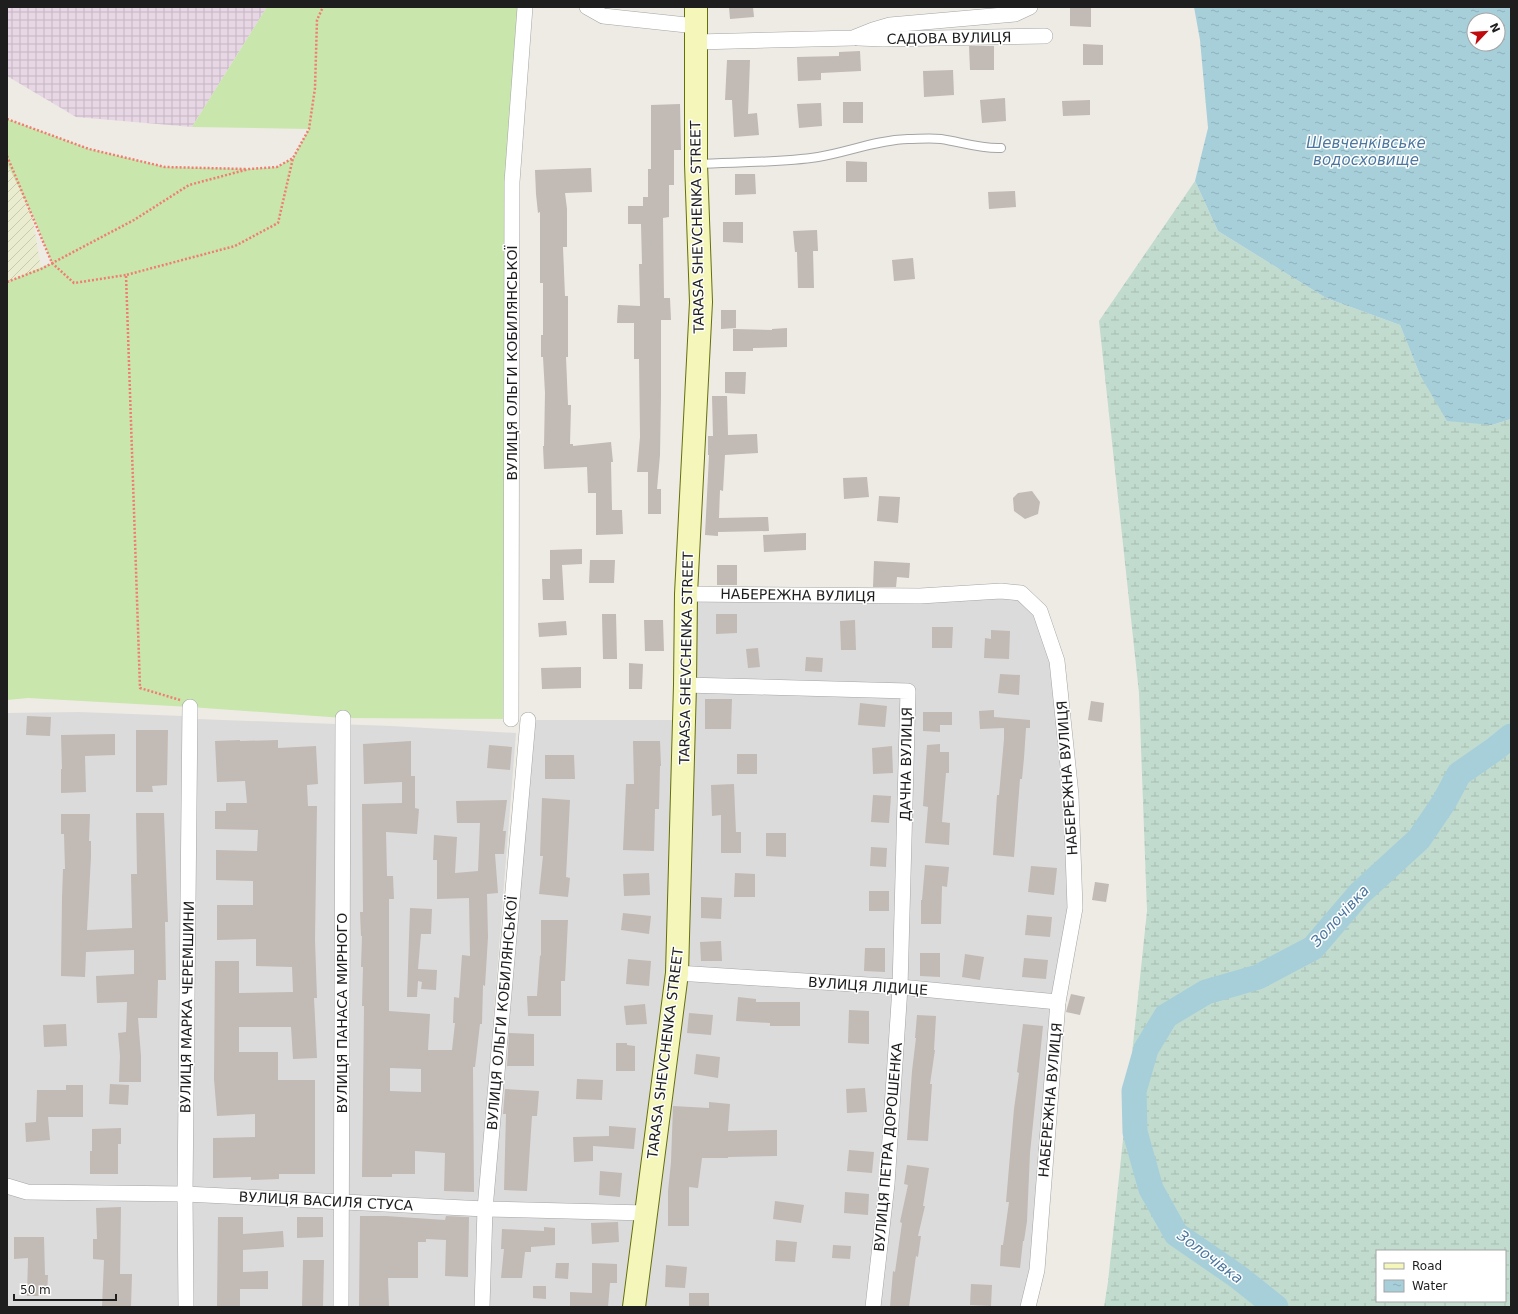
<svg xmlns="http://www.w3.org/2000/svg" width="1518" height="1314" viewBox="0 0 1518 1314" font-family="'DejaVu Sans',sans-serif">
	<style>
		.residential { fill: #dcdbdb }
		.industrial { fill: url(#industrial-grid) }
		.farmland { fill: url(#farmland-furrows) }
		.grass { fill: #c9e6ac }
		.wetland { fill: url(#wetland-marsh); fill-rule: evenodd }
		.water { fill: url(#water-ripples); fill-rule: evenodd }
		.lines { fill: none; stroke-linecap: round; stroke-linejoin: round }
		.river { stroke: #a6cfda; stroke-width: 25 }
		.building { fill: #c2bab4; fill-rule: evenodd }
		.lane-casing { stroke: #a5a5a5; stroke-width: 10 }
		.street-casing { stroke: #a5a5a5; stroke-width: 16 }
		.secondary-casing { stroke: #656f0a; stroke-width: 24 }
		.path { stroke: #f27c71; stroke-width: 2.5; stroke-dasharray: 2 2; stroke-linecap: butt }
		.lane { stroke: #fff; stroke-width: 8 }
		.street { stroke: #fff; stroke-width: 15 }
		.secondary { stroke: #f4f6ba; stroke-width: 22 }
		.labels { text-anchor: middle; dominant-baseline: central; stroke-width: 3; stroke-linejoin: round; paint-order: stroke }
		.street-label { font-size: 14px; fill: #1e1e1e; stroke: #fff }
		.water-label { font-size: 15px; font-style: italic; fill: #4c78a0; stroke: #fff }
	</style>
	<defs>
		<pattern id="industrial-grid" width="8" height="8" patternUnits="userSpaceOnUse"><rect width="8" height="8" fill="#e7d6e4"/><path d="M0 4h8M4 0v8" fill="none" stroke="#c6b7c3"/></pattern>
		<pattern id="farmland-furrows" width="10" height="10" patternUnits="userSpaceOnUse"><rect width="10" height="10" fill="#eaecd0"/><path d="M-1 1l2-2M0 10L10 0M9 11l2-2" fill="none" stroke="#c8cab2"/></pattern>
		<pattern id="wetland-marsh" width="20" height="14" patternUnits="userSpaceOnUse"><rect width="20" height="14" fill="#c2dbcf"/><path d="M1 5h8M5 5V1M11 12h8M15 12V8" fill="none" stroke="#a6bcb1"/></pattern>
		<pattern id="water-ripples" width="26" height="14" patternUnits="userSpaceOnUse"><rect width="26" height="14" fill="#a6cfda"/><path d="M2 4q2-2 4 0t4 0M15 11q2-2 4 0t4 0" fill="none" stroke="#8eb1bb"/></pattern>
	</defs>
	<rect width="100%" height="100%" fill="#eeebe4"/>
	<g class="residential">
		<polygon points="1001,591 1040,611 1057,661 1075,908 1028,1307 7,1307 7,1186 485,1209 528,720 684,720 686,594"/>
		<polygon points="79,712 183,716 179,1189 29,1190 7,1183 7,713"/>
		<polygon points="197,719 391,726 516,733 479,1201 191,1188"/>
	</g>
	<polygon class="industrial" points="7,7 267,7 192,127 76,117 7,76"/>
	<polygon class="farmland" points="7,156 32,213 41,269 7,282"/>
	<polygon class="grass" points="267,7 525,7 512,182 511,719 343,718 190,707 28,698 7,700 7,282 52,263 32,213 7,164 7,119 89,149 165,167 249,169 277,167 293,158 309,129 192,127"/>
	<path class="wetland" d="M1195,181L1218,231L1326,298L1400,325L1420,375L1492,425L1511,419V1307H1104L1108,1282L1147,911L1139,693L1099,321ZM1377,1251H1505V1301H1377Z"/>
	<path class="water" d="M1194,7H1511V419L1492,425L1447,421L1420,375L1400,325L1326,298L1218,231L1195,181L1208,128L1200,40ZM1474,20H1498V44H1474Z"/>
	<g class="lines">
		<polyline class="river" points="1276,1307 1237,1276 1176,1234 1151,1189 1135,1132 1134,1091 1146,1049 1166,1016 1206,992 1258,977 1313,948 1359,894 1419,839 1444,802 1459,774 1495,749 1511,736"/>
	</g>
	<g class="building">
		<polygon points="729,7 753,7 754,17 730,19"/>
		<polygon points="1070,7 1091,7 1091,27 1070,26"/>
		<polygon points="1083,44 1103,45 1103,65 1083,65"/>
		<polygon points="969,46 994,46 994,70 970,70"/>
		<polygon points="860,51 861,71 821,73 821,80 798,81 797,57 839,56 839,52"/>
		<polygon points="727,60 750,60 748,114 757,113 759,135 734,137 732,100 725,100"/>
		<polygon points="953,70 954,95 924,97 923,71"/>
		<polygon points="1005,98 1006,121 982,123 980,100"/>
		<polygon points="1090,100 1090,115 1063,116 1062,101"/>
		<rect x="843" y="102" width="20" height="21"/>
		<polygon points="821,103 822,126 799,128 797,104"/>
		<polygon points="680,104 681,150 674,150 674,185 669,185 669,217 663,218 664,298 670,298 671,320 661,320 661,396 660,455 657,489 661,489 661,514 648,514 648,472 637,472 640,437 639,359 634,359 634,323 617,323 618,305 640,306 639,264 642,264 641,224 628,224 628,206 643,206 643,197 648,197 648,169 651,169 651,105"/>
		<polygon points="846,161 867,162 867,182 846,182"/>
		<polygon points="591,168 592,192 565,193 567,209 567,247 563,247 565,296 568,296 568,357 566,357 568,405 571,405 570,444 573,444 573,446 611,442 613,462 611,462 612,510 622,510 623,534 596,535 596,493 588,493 587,467 544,469 543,446 544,446 545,393 543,357 541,357 541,335 543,335 543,283 540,283 540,212 538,213 536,194 535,170"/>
		<polygon points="735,174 755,174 756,194 735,195"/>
		<polygon points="1015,191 1016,207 989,209 988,192"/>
		<polygon points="723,222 743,222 743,243 723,242"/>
		<polygon points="817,230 818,251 813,251 814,288 798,288 797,252 795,252 793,231"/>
		<polygon points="913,258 915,279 894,281 892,260"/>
		<polygon points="721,310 736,310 736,328 721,329"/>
		<polygon points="787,328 787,347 753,348 753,351 733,351 733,329 772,330 772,329"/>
		<polygon points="725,372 746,372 745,394 725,393"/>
		<polygon points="712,396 727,396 728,435 757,434 758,453 725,455 723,491 720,490 719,518 768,517 769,531 718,532 718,536 705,535 709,455 708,455 708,436 713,436"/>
		<polygon points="867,477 869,497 844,499 843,478"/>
		<polygon points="1032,491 1040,502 1038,514 1025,519 1014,511 1013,498 1018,493"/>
		<polygon points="879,496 900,497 898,523 877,521"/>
		<polygon points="806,533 806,550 764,552 763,535"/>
		<polygon points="582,549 582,564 562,565 564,600 543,600 542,579 550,579 550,550"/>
		<polygon points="590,560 615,560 614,583 589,583"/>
		<polygon points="874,561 910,563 909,578 897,577 896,587 873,587"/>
		<rect x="717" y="565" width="20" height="20"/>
		<polygon points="602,614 616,614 617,659 603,659"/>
		<polygon points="716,614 737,614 737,633 716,634"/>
		<polygon points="644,620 663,620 664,651 645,651"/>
		<polygon points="855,620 856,650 841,650 840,621"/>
		<polygon points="566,621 567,635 539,637 538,623"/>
		<polygon points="932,627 953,627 952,648 932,648"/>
		<polygon points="991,630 1010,631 1009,659 984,658 985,638 991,639"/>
		<polygon points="758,648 760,667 748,668 746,649"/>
		<polygon points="806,657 823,658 822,672 805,671"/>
		<polygon points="629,663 643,664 642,689 629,689"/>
		<polygon points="581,667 581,688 542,689 541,668"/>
		<polygon points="1000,674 1020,675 1019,695 998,693"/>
		<polygon points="705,699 732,699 731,729 705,729"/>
		<polygon points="1091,701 1104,703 1102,722 1088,720"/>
		<polygon points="860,703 887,706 885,727 858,725"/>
		<polygon points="994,710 994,717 1030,720 1030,728 1026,728 1024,758 1022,779 1020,779 1014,857 993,855 997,795 999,795 1004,739 1004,728 980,729 979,711"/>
		<polygon points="923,712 952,712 952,725 940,725 940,732 923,731"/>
		<polygon points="27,716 51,717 50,736 26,735"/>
		<polygon points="136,730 168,730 167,785 152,786 153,792 136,792"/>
		<polygon points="115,734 115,755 85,756 86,792 61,793 61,769 62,769 61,735"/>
		<polygon points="240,740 240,741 278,740 278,748 316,746 318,784 307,785 308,806 317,806 315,940 317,998 314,998 317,1058 293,1059 291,1027 239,1027 239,1052 278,1052 278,1080 315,1080 315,1174 279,1174 279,1179 251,1180 251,1177 213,1178 213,1138 255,1137 255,1114 217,1116 214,1079 215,961 239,961 239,993 293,992 292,967 256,966 256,939 217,940 217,905 253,905 253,881 216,880 216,850 257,851 258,830 215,829 215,811 226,811 226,803 247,803 245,781 217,782 215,741"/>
		<path d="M411,741V776H415V808L419,809L417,834L386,832L387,876H393L394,899H389V1011L430,1014L428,1050H452L455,1023H453L454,997L459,998L462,955L470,956L469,898L437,899V860H433L434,835L457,837L455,873L478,871L480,823H457L456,801L507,800L503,831H506L504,854H495L498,893L487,894L488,937L485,986L483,985L482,1024H480L475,1067H473L474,1192L444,1191L445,1153L415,1151V1174H392V1177H362L364,1006H362L363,967H361L362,936H361L360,912H363L362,804L402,803V782L364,784L363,744ZM390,1068L421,1069V1092L390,1091Z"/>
		<polygon points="633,741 660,741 661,766 660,766 659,809 655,809 654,851 623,850 626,784 634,784"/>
		<polygon points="940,744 940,752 949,752 949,773 946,773 942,822 950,823 949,845 925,843 928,807 923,806 927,745"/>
		<polygon points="489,745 512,747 510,770 487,768"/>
		<polygon points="892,746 893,773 873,774 872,748"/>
		<rect x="737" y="754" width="20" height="20"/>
		<polygon points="545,755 574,755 575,779 545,779"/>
		<polygon points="734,784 736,832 741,832 741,853 721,853 721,815 712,816 711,785"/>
		<polygon points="873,795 891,796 889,823 871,822"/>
		<polygon points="542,798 570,800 566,877 570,878 568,897 539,894 543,856 540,856"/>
		<polygon points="136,813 164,813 168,922 165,922 166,980 158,980 157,1018 138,1018 141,1056 141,1082 119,1082 120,1056 118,1033 126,1032 127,1002 97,1003 96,976 134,974 134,950 86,952 85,977 61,976 62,898 63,869 65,869 64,834 61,834 61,814 90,814 89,841 91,841 91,857 87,930 132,928 131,874 137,874"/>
		<polygon points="766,833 786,833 786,857 766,856"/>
		<polygon points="871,847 887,848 886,867 870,866"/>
		<polygon points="925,865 949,867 947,887 942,886 941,924 921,924 921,900 922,900"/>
		<polygon points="1031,866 1057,868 1054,895 1028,892"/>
		<polygon points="649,873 650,895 624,896 623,874"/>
		<polygon points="735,873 755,874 755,897 734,897"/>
		<polygon points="1095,882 1109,884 1106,902 1092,900"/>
		<rect x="869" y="891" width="20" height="20"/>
		<polygon points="701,897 722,898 721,919 701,918"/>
		<polygon points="410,908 432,909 431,934 421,934 418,969 437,970 436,990 421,989 422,982 418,981 417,997 407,997"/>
		<polygon points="623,913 651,916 649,934 621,930"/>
		<polygon points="1027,915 1052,917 1050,937 1025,935"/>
		<polygon points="541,920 568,920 565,981 561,981 561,1016 528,1016 527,996 537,996 540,955 541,956"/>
		<polygon points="721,941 722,961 701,961 700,942"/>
		<polygon points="865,948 885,948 885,972 864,971"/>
		<polygon points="920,953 940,953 940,977 920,976"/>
		<polygon points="965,954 984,957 980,980 962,977"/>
		<polygon points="1024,958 1048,960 1046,979 1022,977"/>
		<polygon points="628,959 651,961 649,986 626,984"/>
		<polygon points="1071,994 1085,997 1080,1015 1066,1012"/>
		<polygon points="738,997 756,999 756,1002 800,1002 800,1026 770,1026 770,1023 736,1021"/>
		<polygon points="645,1004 647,1024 626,1025 624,1006"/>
		<polygon points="849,1010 869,1011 869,1044 848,1043"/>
		<polygon points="689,1013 713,1015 711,1035 687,1033"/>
		<polygon points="917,1015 936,1016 934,1050 935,1050 930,1084 932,1084 928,1141 907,1140 912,1071 916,1038 915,1038"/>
		<polygon points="66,1024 67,1046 44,1047 43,1025"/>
		<polygon points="1023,1024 1043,1026 1030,1153 1027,1221 1024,1241 1023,1241 1020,1268 1000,1266 1001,1245 1003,1245 1009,1202 1006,1202 1014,1109 1019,1073 1017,1072"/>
		<polygon points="509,1033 534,1034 534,1066 507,1066"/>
		<polygon points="616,1043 627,1043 627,1045 635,1046 635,1071 616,1071"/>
		<polygon points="696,1054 720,1057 718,1078 694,1074"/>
		<polygon points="577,1079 603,1080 602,1100 576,1099"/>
		<polygon points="110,1084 129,1085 128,1105 109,1104"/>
		<polygon points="66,1085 83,1085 83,1117 48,1117 50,1140 26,1142 25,1123 36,1122 37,1090 66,1090"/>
		<polygon points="865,1088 867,1112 847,1113 846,1089"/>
		<polygon points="505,1089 539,1091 537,1116 532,1116 527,1191 504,1190 506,1114 503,1114"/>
		<polygon points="709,1102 730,1104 728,1131 777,1130 777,1156 728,1157 728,1158 702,1158 698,1188 689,1187 689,1226 668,1226 668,1191 671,1162 673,1106 709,1108"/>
		<polygon points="609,1126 636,1128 634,1149 593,1146 593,1161 574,1162 573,1137 609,1136"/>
		<polygon points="121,1128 121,1144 118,1144 118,1174 90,1174 90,1151 92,1151 92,1129"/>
		<polygon points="849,1150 874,1152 872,1173 847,1171"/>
		<polygon points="907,1165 929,1168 923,1206 925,1206 918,1236 921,1236 918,1257 916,1256 909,1307 890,1307 893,1271 895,1272 902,1223 900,1222 908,1185 904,1184"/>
		<polygon points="600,1171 622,1173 620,1197 599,1195"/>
		<polygon points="845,1192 869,1194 868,1215 844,1213"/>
		<polygon points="775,1201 804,1205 801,1223 773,1219"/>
		<polygon points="121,1207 120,1274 132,1274 131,1307 102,1307 104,1260 93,1259 93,1239 97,1239 96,1208"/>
		<polygon points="360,1216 386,1216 445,1220 446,1216 469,1217 468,1277 445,1276 446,1240 426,1239 426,1242 418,1242 418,1278 388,1278 389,1307 359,1307"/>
		<polygon points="218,1217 243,1217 243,1234 283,1231 284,1247 243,1250 243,1272 268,1271 268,1289 240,1289 240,1307 217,1307"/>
		<polygon points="297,1217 323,1217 323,1237 297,1238"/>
		<polygon points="618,1222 619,1242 592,1244 591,1223"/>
		<polygon points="544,1227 555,1228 555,1245 531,1247 531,1252 525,1252 522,1278 501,1278 504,1249 501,1249 502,1229 544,1231"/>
		<polygon points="14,1237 44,1237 45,1275 48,1275 47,1296 27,1296 28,1258 14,1259"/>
		<polygon points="776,1240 797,1242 795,1262 775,1261"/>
		<polygon points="833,1245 851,1246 850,1259 832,1258"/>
		<polygon points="303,1260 324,1260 323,1307 302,1307"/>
		<polygon points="556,1263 569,1263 568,1279 555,1278"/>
		<polygon points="592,1263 617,1264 617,1283 610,1283 608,1307 570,1307 570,1292 592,1293"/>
		<polygon points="666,1265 687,1267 685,1288 665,1287"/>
		<polygon points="971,1284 992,1285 991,1306 970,1305"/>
		<polygon points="533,1286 546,1286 546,1299 533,1298"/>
		<rect x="689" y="1293" width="20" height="14"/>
	</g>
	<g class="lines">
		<g class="lane-casing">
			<path id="lane" d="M697,164C736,162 779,163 818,157C848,152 877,140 908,139C918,139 930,138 941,139C961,142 981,149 1001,148"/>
		</g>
		<g class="street-casing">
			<g id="street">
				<polyline points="587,7 603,16 696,26"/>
				<polyline points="858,38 883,39 1045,36"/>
				<polyline points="697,42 853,38 873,30 890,25 1015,14 1030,7"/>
				<polyline points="686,594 920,596 1001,591 1021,593 1040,611 1057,661 1071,795 1075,908 1058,1002 1037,1270 1028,1307"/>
				<polyline points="685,685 908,691 900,987 887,1184 873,1307"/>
				<polyline points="511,719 512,182 525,7"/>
				<polyline points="677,973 900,987 1058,1002"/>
				<polyline points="7,1186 27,1192 185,1194 485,1209 646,1213"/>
				<polyline points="186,1307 185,1194 190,707"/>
				<polyline points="341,1307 343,718"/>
				<polyline points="482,1307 485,1209 528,720"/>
			</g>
		</g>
		<g class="secondary-casing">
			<polyline id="secondary" points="634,1307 677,973 685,685 686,594 701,302 696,164 696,7"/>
		</g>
		<g class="path">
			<polyline points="7,119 89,149 165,167 246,169"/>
			<polyline points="7,156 52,263 74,283 126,275"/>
			<polyline points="7,282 41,269 134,220 189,185 249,169 277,167 293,158 309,129 315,88 317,20 323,7"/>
			<polyline points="180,700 140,688 126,275 235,246 278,223 293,158"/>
		</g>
		<use href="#lane" class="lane"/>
		<use href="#street" class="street"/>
		<use href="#secondary" class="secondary"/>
	</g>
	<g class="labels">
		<g class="street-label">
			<text transform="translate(949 38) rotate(-1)">САДОВА ВУЛИЦЯ</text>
			<text transform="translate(697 227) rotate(-91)">TARASA SHEVCHENKA STREET</text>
			<text transform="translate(512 363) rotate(-90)">ВУЛИЦЯ ОЛЬГИ КОБИЛЯНСЬКОЇ</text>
			<text transform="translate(798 595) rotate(1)">НАБЕРЕЖНА ВУЛИЦЯ</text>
			<text transform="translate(686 658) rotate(-89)">TARASA SHEVCHENKA STREET</text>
			<text transform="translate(906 764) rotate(-89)">ДАЧНА ВУЛИЦЯ</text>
			<text transform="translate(1067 778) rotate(-94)">НАБЕРЕЖНА ВУЛИЦЯ</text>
			<text transform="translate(868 986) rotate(4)">ВУЛИЦЯ ЛІДИЦЕ</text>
			<text transform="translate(187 1007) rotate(-89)">ВУЛИЦЯ МАРКА ЧЕРЕМШИНИ</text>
			<text transform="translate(342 1013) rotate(-90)">ВУЛИЦЯ ПАНАСА МИРНОГО</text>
			<text transform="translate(502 1013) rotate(-85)">ВУЛИЦЯ ОЛЬГИ КОБИЛЯНСЬКОЇ</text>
			<text transform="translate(665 1053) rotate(-83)">TARASA SHEVCHENKA STREET</text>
			<text transform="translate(1050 1100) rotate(-85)">НАБЕРЕЖНА ВУЛИЦЯ</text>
			<text transform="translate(888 1147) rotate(-85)">ВУЛИЦЯ ПЕТРА ДОРОШЕНКА</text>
			<text transform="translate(326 1201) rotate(3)">ВУЛИЦЯ ВАСИЛЯ СТУСА</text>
		</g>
		<g class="water-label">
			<text x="1366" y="143">Шевченківське<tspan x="1366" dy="17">водосховище</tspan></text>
			<text transform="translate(1340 916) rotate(-47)">Золочівка</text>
			<text transform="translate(1210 1257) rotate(37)">Золочівка</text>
		</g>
	</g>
	<rect width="1518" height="1314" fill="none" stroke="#1e1e1e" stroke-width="16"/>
	<rect x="1376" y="1250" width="130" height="52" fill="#ffffff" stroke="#a5a5a5"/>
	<rect x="1384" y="1263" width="20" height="6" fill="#f4f6ba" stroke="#a5a5a5"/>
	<text x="1412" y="1270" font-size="12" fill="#1e1e1e">Road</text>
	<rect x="1384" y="1280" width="20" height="12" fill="url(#water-ripples)" stroke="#a5a5a5"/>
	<text x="1412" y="1290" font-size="12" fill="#1e1e1e">Water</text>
	<g transform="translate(1486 32) rotate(65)"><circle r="19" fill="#ffffff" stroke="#a5a5a5"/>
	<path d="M0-3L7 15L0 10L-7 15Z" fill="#c10a0d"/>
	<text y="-6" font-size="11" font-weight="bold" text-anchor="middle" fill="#1e1e1e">N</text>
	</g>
	<path d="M14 1294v6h102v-6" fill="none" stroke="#1e1e1e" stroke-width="2"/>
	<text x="20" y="1294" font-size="12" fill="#1e1e1e" stroke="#ffffff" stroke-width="3" paint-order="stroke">50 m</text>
</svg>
